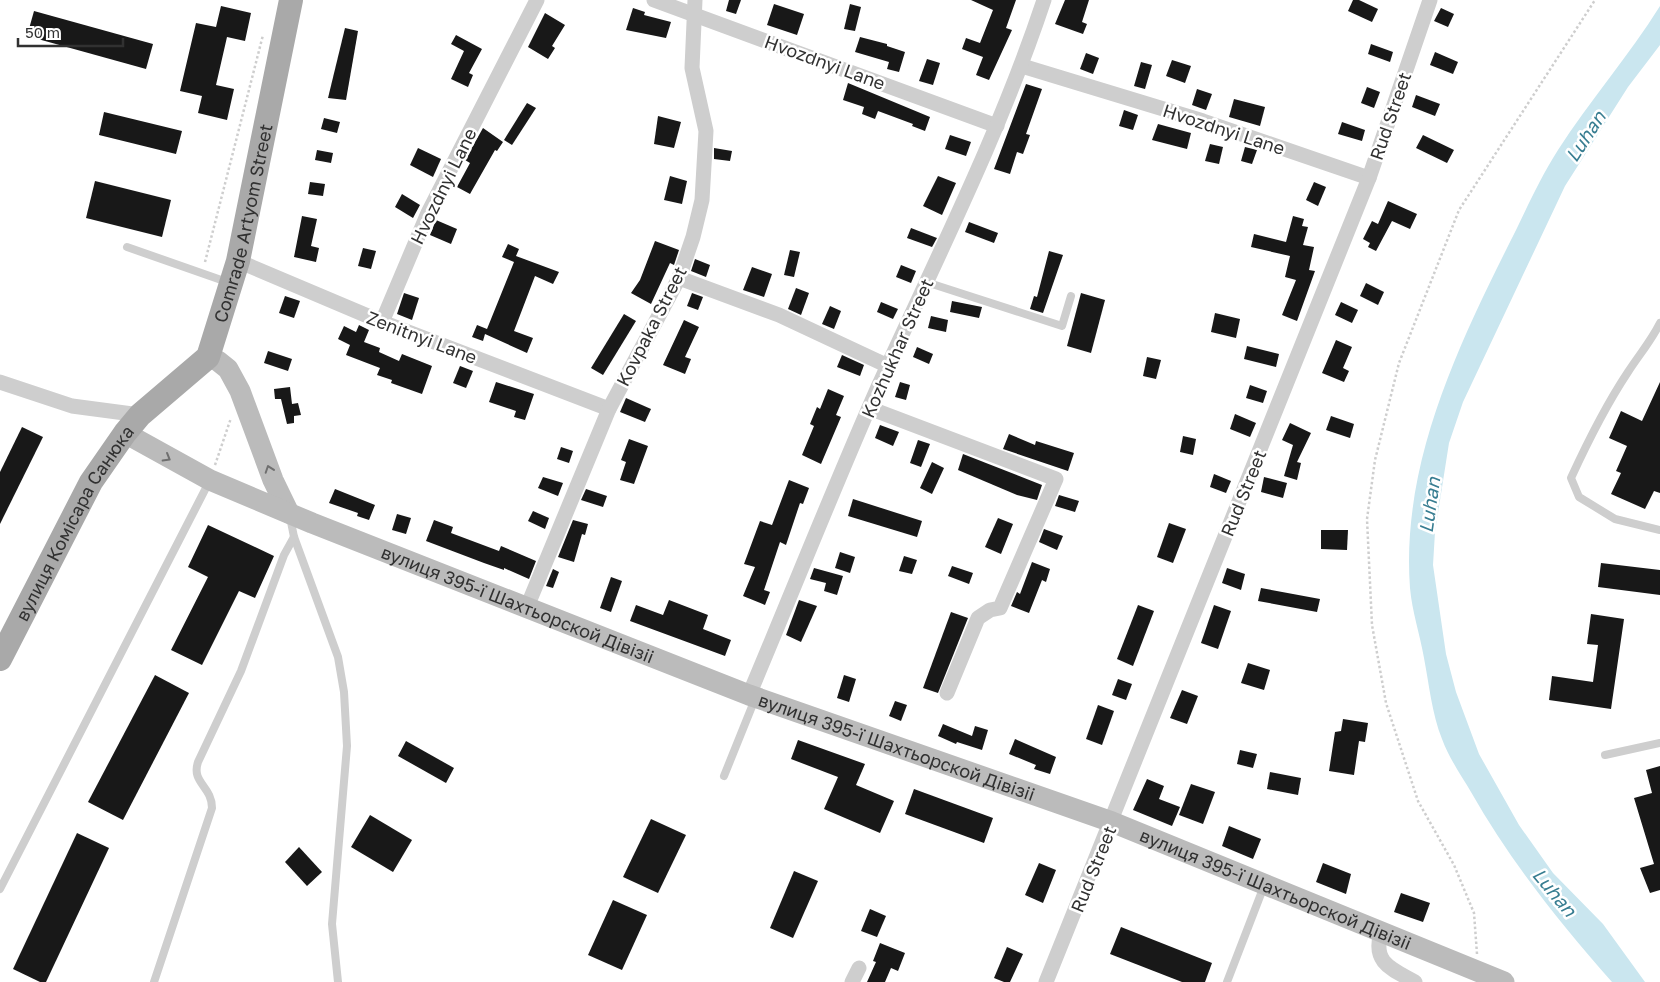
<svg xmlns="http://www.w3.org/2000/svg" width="1660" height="982" viewBox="0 0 1660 982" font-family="'Golos Text',sans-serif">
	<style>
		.water { fill: #cae6ef }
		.building { fill: #181818 }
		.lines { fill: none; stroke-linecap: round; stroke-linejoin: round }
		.path { stroke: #cecece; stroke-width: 2.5; stroke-dasharray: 2.5 2.5; stroke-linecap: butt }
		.lane { stroke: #cecece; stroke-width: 8 }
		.street { stroke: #cecece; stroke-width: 15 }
		.secondary { stroke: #bbb; stroke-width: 21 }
		.primary { stroke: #a9a9a9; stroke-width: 24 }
		.oneway { stroke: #6f6f6f }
		.labels { text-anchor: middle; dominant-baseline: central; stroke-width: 5; stroke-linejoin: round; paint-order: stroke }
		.street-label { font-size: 18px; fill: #313131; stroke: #fff }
		.water-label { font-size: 19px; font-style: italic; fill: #377d91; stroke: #fff }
	</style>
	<rect width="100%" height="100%" fill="#fff"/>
	<path class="water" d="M1660,6V45L1628,87L1565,186L1463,402L1449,443L1435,532L1433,565L1446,654L1456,692L1479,754L1519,825L1553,873L1603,924L1645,982H1612C1560,923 1510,861 1471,792C1461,775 1449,758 1442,739C1432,714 1429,684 1424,658C1420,635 1412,611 1410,588C1401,468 1455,352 1507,248C1524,215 1538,181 1558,150C1590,100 1629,56 1660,6Z"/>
	<g class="building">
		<polygon points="729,0 741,0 736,14 726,11"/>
		<polygon points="971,0 1016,0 1006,28 1012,30 989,80 976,75 983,57 962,49 966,38 980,43 993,10"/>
		<polygon points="1065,0 1089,0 1082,22 1087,24 1083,34 1055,24"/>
		<polygon points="1353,0 1359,0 1378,9 1372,22 1348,11"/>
		<polygon points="774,4 804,14 797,35 767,25"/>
		<polygon points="850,4 861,7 855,31 844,29"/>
		<polygon points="221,6 251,13 245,41 227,37 216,85 234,89 227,120 198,113 202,96 180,91 196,23 216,27"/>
		<polygon points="633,8 645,12 644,15 671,22 666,38 626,30"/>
		<polygon points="1441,8 1454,14 1448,27 1434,21"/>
		<polygon points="34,11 153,44 146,69 27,36"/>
		<polygon points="545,13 565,25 552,46 555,48 548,59 528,47"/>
		<polygon points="345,28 358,31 346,100 328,98"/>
		<polygon points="456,35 482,49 469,73 473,75 468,87 451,79 464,51 451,44"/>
		<polygon points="860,37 887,44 887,46 905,52 899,72 887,69 889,62 855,52"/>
		<polygon points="1371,44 1393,52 1390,62 1368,54"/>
		<polygon points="1435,52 1458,62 1453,74 1430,65"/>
		<polygon points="1086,53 1099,58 1093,74 1080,69"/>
		<polygon points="927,59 940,63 933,85 919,81"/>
		<polygon points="1172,60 1191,66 1185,83 1166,76"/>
		<polygon points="1141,62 1152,65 1145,89 1134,86"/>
		<polygon points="848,83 930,117 925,131 912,126 913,124 878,111 875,119 862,114 864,107 843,100"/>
		<polygon points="1026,84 1042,89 1026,134 1030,135 1023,154 1017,152 1010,174 994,169"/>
		<polygon points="1367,87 1380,92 1374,108 1361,103"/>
		<polygon points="1197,89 1212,94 1206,110 1192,105"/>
		<polygon points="1416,95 1440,104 1435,116 1412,107"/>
		<polygon points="1234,99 1265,107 1260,126 1229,117"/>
		<polygon points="527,103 536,108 512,145 504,140"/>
		<polygon points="1124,110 1138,115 1133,130 1119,126"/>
		<polygon points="104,112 182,131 176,154 99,135"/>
		<polygon points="658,116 681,122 674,148 654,144"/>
		<polygon points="324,118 340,122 337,133 321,129"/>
		<polygon points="1342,122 1365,130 1362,141 1338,134"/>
		<polygon points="1158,124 1191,133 1187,149 1152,140"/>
		<polygon points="483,128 503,142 497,151 495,150 470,194 457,187 470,163 465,160"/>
		<polygon points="950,135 971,142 966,156 945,149"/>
		<polygon points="1423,135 1454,150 1447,163 1416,148"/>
		<polygon points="1210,144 1223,147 1219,164 1205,161"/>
		<polygon points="1245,147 1257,150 1252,164 1241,161"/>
		<polygon points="418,148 441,159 433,177 410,165"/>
		<polygon points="714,148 732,151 730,161 714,159"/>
		<polygon points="317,150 333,153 331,163 315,160"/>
		<polygon points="670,176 687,181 682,204 664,200"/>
		<polygon points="938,176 956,183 942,215 923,206"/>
		<polygon points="95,181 171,200 162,237 86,218"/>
		<polygon points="310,182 325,184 323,196 308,194"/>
		<polygon points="1314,182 1326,187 1318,206 1306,200"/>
		<polygon points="402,194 420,205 413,218 395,207"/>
		<polygon points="1388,201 1417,214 1410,229 1392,221 1376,251 1368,247 1370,243 1363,239 1372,221 1378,224"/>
		<polygon points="302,216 317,219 311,246 319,248 316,262 294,257"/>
		<polygon points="1293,216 1304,219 1302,226 1308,227 1303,245 1314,247 1309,270 1315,271 1297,321 1282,315 1296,280 1285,277 1290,256 1251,247 1254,234 1286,242"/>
		<polygon points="436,220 457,229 451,244 430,235"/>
		<polygon points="969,222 998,233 994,243 965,232"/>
		<polygon points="911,228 937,238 932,247 907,238"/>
		<polygon points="655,241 679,250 674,265 670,263 651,304 631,293 640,280"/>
		<polygon points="508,244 519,249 516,256 559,272 553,284 535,276 514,331 533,338 527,353 485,334 483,341 472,337 477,325 487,329 514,262 502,257"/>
		<polygon points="363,248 376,251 371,269 358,266"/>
		<polygon points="790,250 800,252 794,277 784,275"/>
		<polygon points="1049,251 1063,255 1043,313 1030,309 1034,296 1037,297"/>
		<polygon points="695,259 710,265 706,277 691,271"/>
		<polygon points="901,265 916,271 911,283 896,277"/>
		<polygon points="752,267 772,274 764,297 743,290"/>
		<polygon points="1366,283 1384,292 1378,305 1360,296"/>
		<polygon points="796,288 809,293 801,315 788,309"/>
		<polygon points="404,293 419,298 412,320 397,314"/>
		<polygon points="692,293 703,297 698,310 687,306"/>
		<polygon points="1081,293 1105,300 1091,353 1067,346"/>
		<polygon points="285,296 300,301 294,318 279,313"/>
		<polygon points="952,301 982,307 979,318 950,312"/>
		<polygon points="881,302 898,309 893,319 877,312"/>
		<polygon points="1341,302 1358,310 1352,323 1335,315"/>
		<polygon points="830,306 841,311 834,329 822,324"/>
		<polygon points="1215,313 1240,319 1236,338 1211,332"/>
		<polygon points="624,314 636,321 603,375 591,368"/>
		<polygon points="931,316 948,320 946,332 928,328"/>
		<polygon points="684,320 699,327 685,357 691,359 685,374 663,365"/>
		<polygon points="359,325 369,330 364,342 380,348 379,352 399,361 402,354 432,366 422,394 391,383 392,380 377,375 380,368 346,355 350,345 338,339 344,326 356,332"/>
		<polygon points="1336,340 1352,347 1343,368 1349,371 1344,382 1322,373"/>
		<polygon points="1247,346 1279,354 1276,367 1244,359"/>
		<polygon points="917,347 933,354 929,364 913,357"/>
		<polygon points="268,351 292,359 288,371 264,363"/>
		<polygon points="842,355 864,365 860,376 837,367"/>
		<polygon points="1147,357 1161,360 1156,379 1143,376"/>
		<polygon points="460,366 473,371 466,388 453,383"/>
		<polygon points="496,382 534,394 525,420 514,417 516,411 489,402"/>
		<polygon points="900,382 910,385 906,400 895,397"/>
		<polygon points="1660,382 1660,493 1654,491 1645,509 1611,494 1621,473 1616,471 1627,446 1609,438 1621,411 1642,421"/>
		<polygon points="1250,385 1267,391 1263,403 1246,398"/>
		<polygon points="290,387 292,404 298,403 301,415 294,416 294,423 287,424 281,399 275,399 274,389"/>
		<polygon points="828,389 844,396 836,415 841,417 821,464 802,455 814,426 810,424 817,407 820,409"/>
		<polygon points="626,398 651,409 645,422 620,412"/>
		<polygon points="1235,414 1256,423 1250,437 1230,429"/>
		<polygon points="1331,416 1354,424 1350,438 1326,430"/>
		<polygon points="1290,423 1311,433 1297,462 1301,463 1297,480 1284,476 1293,445 1282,440"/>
		<polygon points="880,425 899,432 893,446 875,438"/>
		<polygon points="22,427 43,437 0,524 0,472"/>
		<polygon points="1009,434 1035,445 1036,441 1074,453 1068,471 1003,449"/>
		<polygon points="1183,436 1196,439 1193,455 1180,452"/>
		<polygon points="629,439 648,446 634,484 620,480 626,462 621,460"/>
		<polygon points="918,440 930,444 921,467 910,463"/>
		<polygon points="561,447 573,451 569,463 557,459"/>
		<polygon points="963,454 1042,485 1037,500 1017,495 958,470"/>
		<polygon points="932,462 944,468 932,494 920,488"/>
		<polygon points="1214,474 1231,481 1226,493 1210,487"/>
		<polygon points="543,477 563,483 558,496 538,488"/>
		<polygon points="1264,477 1287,483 1283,498 1261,492"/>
		<polygon points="789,480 809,488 803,504 800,503 786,545 780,542 764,590 770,592 765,605 743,596 755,567 744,564 760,521 772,525"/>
		<polygon points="335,489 375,505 369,520 357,516 358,513 329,503"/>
		<polygon points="586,489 607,496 603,507 581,500"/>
		<polygon points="1059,495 1079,501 1075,512 1055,506"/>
		<polygon points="853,499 922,521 917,537 848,516"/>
		<polygon points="533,511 549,518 545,529 528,521"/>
		<polygon points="397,514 411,518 406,534 392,530"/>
		<polygon points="998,518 1013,524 1001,554 985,547"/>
		<polygon points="434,520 453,527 451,533 499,551 501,546 536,561 529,579 504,568 504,570 484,563 426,541"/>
		<polygon points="573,520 588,524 585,535 582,534 574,562 558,557"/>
		<polygon points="1169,523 1186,529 1173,563 1157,557"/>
		<polygon points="208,525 274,556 255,598 239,591 202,665 171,650 208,577 188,567"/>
		<polygon points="1044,529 1063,536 1057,550 1039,542"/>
		<polygon points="1321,530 1348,530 1347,550 1321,549"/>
		<polygon points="840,552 855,557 850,573 835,568"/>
		<polygon points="904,556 917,560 912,574 899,571"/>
		<polygon points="1032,562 1050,569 1046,582 1042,580 1029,613 1011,606 1017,592 1020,594"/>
		<polygon points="1601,563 1660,570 1660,595 1598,587"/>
		<polygon points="952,566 973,573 969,584 948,576"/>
		<polygon points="814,568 843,576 837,595 824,591 826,583 810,579"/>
		<polygon points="1227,568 1245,574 1241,590 1222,583"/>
		<polygon points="553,569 559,572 553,588 546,586"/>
		<polygon points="611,577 622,581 611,612 600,608"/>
		<polygon points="1261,588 1320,599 1317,612 1258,601"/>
		<polygon points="669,600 708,615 703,629 731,640 725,656 630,621 636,605 663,615"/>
		<polygon points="799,600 817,606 801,642 786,635"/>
		<polygon points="1138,605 1154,611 1133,666 1117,659"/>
		<polygon points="1214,605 1231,611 1218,649 1201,643"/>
		<polygon points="951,612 968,618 938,693 923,688"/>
		<polygon points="1591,614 1624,619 1611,709 1549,700 1552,676 1593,682 1598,645 1587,644"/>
		<polygon points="1248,663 1270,670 1264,690 1241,683"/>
		<polygon points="155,675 189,693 123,820 88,802"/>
		<polygon points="844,675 856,679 849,702 837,698"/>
		<polygon points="1118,679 1132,684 1126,700 1112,695"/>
		<polygon points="1182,690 1198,696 1187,724 1170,718"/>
		<polygon points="895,701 907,705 901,721 889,716"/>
		<polygon points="1098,705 1114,711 1102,745 1086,739"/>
		<polygon points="1343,719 1368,723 1365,742 1359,741 1354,775 1329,771 1335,732 1341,731"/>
		<polygon points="943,724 972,736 975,726 988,730 982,750 957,742 956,744 938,736"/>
		<polygon points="1015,739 1056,757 1050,774 1034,769 1036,765 1009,754"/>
		<polygon points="798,740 865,764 856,785 894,801 880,833 824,809 838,777 791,759"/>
		<polygon points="406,741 454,768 446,783 398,756"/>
		<polygon points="1240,750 1257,754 1253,768 1237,764"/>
		<polygon points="1660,766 1660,890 1650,893 1640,868 1654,864 1634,798 1652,793 1646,770"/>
		<polygon points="1270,772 1301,778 1298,795 1267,789"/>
		<polygon points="1147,779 1164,786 1159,799 1180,807 1172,826 1133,810"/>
		<polygon points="1191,784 1215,792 1203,824 1179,815"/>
		<polygon points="914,789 993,818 984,843 905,814"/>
		<polygon points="370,815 412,840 393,872 351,847"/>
		<polygon points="651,819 686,835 658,893 623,877"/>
		<polygon points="1229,826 1261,839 1253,859 1222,846"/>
		<polygon points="77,833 109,848 46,982 40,982 13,969"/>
		<polygon points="299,847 322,872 307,886 285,862"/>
		<polygon points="1039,863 1056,870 1043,903 1025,895"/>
		<polygon points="1323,863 1351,874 1346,894 1316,882"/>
		<polygon points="794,871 818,881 793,938 770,928"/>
		<polygon points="1401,893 1430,903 1423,922 1394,912"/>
		<polygon points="613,900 647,915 622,970 588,955"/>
		<polygon points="870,909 886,916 877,937 861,931"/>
		<polygon points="1121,927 1212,963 1205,982 1182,982 1110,954"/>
		<polygon points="880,943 905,953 898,971 891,968 885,982 867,982 876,962 873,961"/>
		<polygon points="1007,947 1023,954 1010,982 1004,982 994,978"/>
	</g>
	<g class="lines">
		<g class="path">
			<polyline points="205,262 263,35"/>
			<polyline points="215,465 231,418"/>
			<polyline points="1477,954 1474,913 1454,865 1418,801 1386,703 1372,625 1367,519 1375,460 1399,363 1459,210 1595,0"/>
		</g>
		<g class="lane">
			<polyline points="127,247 227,282"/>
			<polyline points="926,282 1062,326 1071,296"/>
			<path d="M1660,323C1651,341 1639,355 1628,372C1606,405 1588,441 1571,478L1579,497L1615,519L1660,530"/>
			<polyline points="290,517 294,537 338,657 344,692 347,746 332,924 338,982"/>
			<polyline points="1605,755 1660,743"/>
			<polyline points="724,776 755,699"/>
			<polyline points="0,889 209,482"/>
			<path d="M154,982L212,808C212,786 191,783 198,762L241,671L284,555L294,537"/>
			<polyline points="1227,982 1264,886"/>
		</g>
		<g class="street">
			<polyline points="654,0 997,126"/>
			<polyline points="1022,66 1203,121 1369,178"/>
			<polyline points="238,261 382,322 609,409"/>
			<polyline points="679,278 779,315 888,366"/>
			<polyline points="382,322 428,213 537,0"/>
			<polyline points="0,382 72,406 140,415"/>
			<polyline points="869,408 1056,479 1000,608 990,610 978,618 947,693"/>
			<polyline points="527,607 609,409 679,278 693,237 702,200 706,131 692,68 695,0"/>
			<path d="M749,695C792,593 833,489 878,387C936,259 1000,133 1044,0"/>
			<path d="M1381,933C1372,963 1392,969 1415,982"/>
			<polyline points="852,982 859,968"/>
			<polyline points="1046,982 1369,178 1430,0"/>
		</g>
		<g class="secondary">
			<polyline points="208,357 218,361 228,369 240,391 273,480 289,513"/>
			<path id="s1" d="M125,433L210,480L312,523L749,695L1112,822L1504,982"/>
		</g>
		<path class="primary" id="s2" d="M0,659L91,482L125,433L140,415L208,357L238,261L291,0"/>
	</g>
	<defs><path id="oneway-chevron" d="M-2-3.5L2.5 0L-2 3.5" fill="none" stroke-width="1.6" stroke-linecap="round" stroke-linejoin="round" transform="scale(1.25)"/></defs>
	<g class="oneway">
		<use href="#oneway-chevron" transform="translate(167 458) rotate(30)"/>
		<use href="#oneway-chevron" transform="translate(269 469) rotate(-109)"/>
	</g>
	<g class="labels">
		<g class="street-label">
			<text transform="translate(825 62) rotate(20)">Hvozdnyi Lane</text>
			<text transform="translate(1390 116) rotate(-71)">Rud Street</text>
			<text transform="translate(1224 129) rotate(18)">Hvozdnyi Lane</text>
			<text transform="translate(443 186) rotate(-64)">Hvozdnyi Lane</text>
			<text stroke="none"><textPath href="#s2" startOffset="510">Comrade Artyom Street</textPath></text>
			<text transform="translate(651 326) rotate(-63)">Kovpaka Street</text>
			<text transform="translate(422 337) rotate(21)">Zenitnyi Lane</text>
			<text transform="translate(897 348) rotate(-66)">Kozhukhar Street</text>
			<text transform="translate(1243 493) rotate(-68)">Rud Street</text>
			<text stroke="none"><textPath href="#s2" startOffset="155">вулиця Комісара Санюка</textPath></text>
			<text stroke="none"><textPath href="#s1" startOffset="429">вулиця 395-ї Шахтьорской Дівізіі</textPath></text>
			<text stroke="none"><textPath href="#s1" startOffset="834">вулиця 395-ї Шахтьорской Дівізіі</textPath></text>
			<text transform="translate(1093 869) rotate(-68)">Rud Street</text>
			<text stroke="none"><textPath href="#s1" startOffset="1239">вулиця 395-ї Шахтьорской Дівізіі</textPath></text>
		</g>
		<g class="water-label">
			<text transform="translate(1585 136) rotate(-57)">Luhan</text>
			<text transform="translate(1429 505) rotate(-82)">Luhan</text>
			<text transform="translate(1555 892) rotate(50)">Luhan</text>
		</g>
	</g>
	<path d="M18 38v8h105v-8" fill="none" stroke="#313131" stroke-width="2.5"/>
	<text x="25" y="38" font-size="15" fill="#313131" stroke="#ffffff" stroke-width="4" paint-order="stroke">50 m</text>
</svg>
